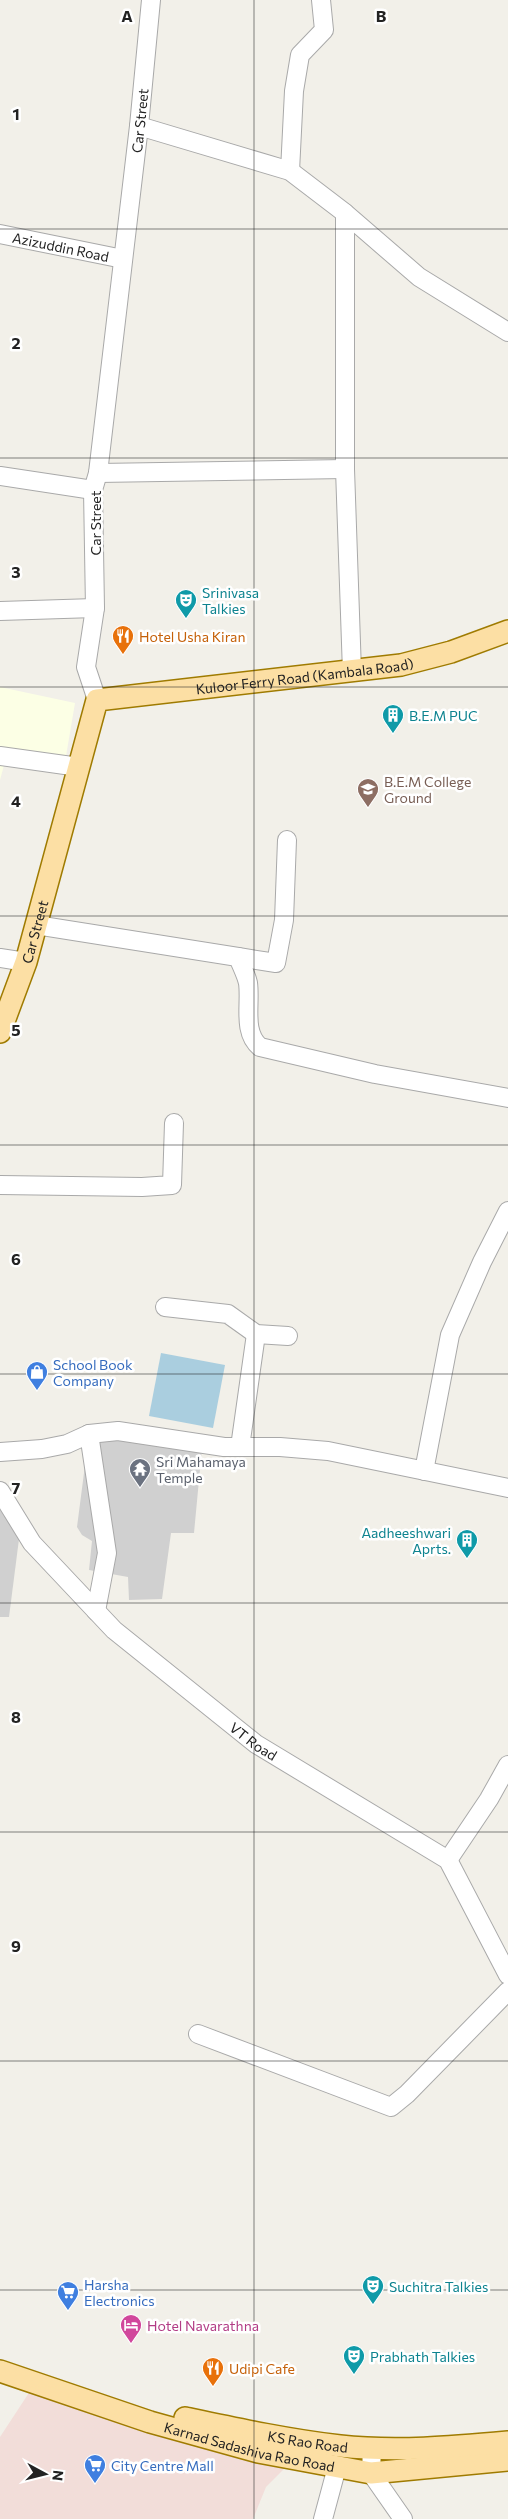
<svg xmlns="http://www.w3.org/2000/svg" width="508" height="2519" viewBox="0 0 508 2519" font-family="Commissioner,sans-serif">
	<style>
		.commercial { fill: #f2ddd9 }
		.education { fill: #fcffe5 }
		.religious { fill: #d0d0d0 }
		.water { fill: #aacedf }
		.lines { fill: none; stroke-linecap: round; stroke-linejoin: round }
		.minor-casing { stroke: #a9a9a9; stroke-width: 20 }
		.major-casing { stroke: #9f7b01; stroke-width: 24 }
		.minor { stroke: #fff; stroke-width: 18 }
		.major { stroke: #fcdfa4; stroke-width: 21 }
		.grid { fill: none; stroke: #222; stroke-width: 1; stroke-opacity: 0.55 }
		.labels { text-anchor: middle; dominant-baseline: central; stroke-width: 5; stroke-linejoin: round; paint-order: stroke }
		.street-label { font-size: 14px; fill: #222; stroke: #fff }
		.culture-label { font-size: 14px; fill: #0d838f; stroke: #fff; text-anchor: start }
		.food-label { font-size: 14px; fill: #c56008; stroke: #fff; text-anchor: start }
		.education-label { font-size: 14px; fill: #785e54; stroke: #fff; text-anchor: start }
		.shop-label { font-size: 14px; fill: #366cbe; stroke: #fff; text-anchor: start }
		.worship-label { font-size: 14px; fill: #5b616d; stroke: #fff; text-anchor: start }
		.hotel-label { font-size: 14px; fill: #b23c85; stroke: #fff; text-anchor: start }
		.grid-label { font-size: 16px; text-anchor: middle; font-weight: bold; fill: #222; stroke: #fff; stroke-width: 5; stroke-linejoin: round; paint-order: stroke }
	</style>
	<rect width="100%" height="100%" fill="#f2f0e9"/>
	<polygon class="commercial" points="38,2379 291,2462 266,2487 253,2519 0,2519 0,2437"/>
	<polygon class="education" points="0,687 75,703 64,768 6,758 0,780"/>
	<g class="religious">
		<polygon points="110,1437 202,1448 194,1533 171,1533 162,1599 129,1600 128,1577 89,1570 92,1541 82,1535 77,1527 88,1442"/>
		<polygon points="0,1503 19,1539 9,1617 0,1617"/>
	</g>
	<polygon class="water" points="161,1353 225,1365 213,1428 149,1416"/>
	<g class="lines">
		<g class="minor-casing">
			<g id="minor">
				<polyline points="139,126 290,171 345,213 419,277 508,332"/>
				<polyline points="290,171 294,91 300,55 324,30 321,0"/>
				<polyline points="345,213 345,469 352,672"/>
				<path id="s1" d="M0,234L123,259"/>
				<polyline points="98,473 345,469"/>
				<polyline points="0,476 93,490"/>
				<polyline points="0,611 95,608"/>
				<path id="s2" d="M97,700L86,667L95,608L93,490L98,473L139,126L151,0"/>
				<polyline points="0,756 79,767"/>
				<path d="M36,925L238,957C241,965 246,974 248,983C251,1004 242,1032 260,1047L375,1074L508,1098"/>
				<polyline points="238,957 276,963 284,920 287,840"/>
				<polyline points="0,958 26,962"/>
				<polyline points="0,1185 142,1187 172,1185 174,1123"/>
				<polyline points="165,1307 228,1314 256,1334 288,1336"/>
				<polyline points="89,1434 107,1553 96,1611"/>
				<polyline points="240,1447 256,1334"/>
				<polyline points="0,1452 42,1449 67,1444 89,1434 118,1431 224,1447 280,1447 328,1451 508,1488"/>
				<polyline points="424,1471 450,1335 482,1262 508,1211"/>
				<path id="s3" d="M0,1491L32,1543L114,1630L256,1744L448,1860L508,1975"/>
				<polyline points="448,1860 489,1799 508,1765"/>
				<polyline points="198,2034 391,2107 407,2094 508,1991"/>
				<polyline points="372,2447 371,2473 403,2519"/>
				<polyline points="323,2519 337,2467"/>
			</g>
		</g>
		<g class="major-casing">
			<g id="major">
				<path id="s4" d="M0,1032L26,962L97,700L401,665L451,652L508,631"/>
				<path id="s5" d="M0,2371L150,2422L258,2452L371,2473L508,2460"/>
				<path id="s6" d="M185,2418C237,2429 288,2440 340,2446C396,2452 452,2447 508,2442"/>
			</g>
		</g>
		<use href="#minor" class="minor"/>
		<use href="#major" class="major"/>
	</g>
	<path class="grid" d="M254,0V2519M0,229H508M0,458H508M0,687H508M0,916H508M0,1145H508M0,1374H508M0,1603H508M0,1832H508M0,2061H508M0,2290H508"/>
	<defs>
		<g id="theatre-pin" transform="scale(1.125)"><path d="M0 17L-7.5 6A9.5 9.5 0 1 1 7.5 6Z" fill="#0f9aa8" stroke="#fff"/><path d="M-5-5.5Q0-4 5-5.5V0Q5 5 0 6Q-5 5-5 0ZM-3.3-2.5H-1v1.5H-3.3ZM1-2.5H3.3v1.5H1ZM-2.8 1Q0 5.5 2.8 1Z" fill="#fff"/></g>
		<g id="restaurant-pin" transform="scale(1.125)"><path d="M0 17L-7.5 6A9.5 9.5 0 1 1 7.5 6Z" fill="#e8710a" stroke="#fff"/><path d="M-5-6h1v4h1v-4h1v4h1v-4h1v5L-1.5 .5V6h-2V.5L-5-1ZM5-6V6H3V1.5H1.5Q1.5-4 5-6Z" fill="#fff"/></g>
		<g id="building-pin" transform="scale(1.125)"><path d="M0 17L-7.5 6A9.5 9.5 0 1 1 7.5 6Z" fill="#0f9aa8" stroke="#fff"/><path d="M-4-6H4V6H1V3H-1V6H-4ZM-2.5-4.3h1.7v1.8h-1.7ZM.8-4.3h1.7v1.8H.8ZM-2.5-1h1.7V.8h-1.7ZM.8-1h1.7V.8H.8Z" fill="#fff"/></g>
		<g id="university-pin" transform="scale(1.125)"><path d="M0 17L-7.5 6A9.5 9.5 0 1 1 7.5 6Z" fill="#8d6e63" stroke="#fff"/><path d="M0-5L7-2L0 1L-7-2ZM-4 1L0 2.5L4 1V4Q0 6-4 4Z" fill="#fff"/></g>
		<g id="shop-pin" transform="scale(1.125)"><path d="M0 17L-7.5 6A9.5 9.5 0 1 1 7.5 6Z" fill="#3f7fe0" stroke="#fff"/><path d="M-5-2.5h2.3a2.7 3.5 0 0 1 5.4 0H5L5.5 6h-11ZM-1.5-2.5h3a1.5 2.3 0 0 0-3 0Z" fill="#fff"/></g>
		<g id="temple-pin" transform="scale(1.125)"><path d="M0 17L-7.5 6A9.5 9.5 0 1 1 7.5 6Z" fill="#6b7280" stroke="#fff"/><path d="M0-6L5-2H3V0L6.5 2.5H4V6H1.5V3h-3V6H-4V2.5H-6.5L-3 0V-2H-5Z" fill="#fff"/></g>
		<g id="supermarket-pin" transform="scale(1.125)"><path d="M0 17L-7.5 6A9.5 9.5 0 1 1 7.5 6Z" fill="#3f7fe0" stroke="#fff"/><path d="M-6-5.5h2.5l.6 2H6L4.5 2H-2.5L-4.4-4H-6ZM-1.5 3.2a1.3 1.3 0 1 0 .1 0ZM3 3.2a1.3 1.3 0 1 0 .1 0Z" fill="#fff"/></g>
		<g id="hotel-pin" transform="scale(1.125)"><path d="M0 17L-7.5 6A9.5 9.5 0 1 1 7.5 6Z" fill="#d1479c" stroke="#fff"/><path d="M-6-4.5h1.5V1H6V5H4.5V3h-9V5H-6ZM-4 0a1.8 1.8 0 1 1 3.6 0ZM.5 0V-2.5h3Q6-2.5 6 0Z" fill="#fff"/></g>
	</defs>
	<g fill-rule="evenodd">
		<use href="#theatre-pin" x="186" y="600"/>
		<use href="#restaurant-pin" x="123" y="636"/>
		<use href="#building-pin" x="393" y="715"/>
		<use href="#university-pin" x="368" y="789"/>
		<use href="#shop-pin" x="37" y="1372"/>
		<use href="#temple-pin" x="140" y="1469"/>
		<use href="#building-pin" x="467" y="1540"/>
		<use href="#theatre-pin" x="373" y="2286"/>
		<use href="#supermarket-pin" x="68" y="2292"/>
		<use href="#hotel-pin" x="131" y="2325"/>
		<use href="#theatre-pin" x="354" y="2356"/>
		<use href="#restaurant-pin" x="213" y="2368"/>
		<use href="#supermarket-pin" x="95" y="2465"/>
	</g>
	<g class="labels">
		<g class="street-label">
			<text stroke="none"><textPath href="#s2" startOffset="585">Car Street</textPath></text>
			<text stroke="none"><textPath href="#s1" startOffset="62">Azizuddin Road</textPath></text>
			<text transform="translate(95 523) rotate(-90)">Car Street</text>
			<text stroke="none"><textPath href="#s4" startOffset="555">Kuloor Ferry Road (Kambala Road)</textPath></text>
			<text stroke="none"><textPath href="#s4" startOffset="106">Car Street</textPath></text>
			<text stroke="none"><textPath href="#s3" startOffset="359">VT Road</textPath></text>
			<text stroke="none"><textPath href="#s6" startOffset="125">KS Rao Road</textPath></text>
			<text stroke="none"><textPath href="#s5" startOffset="261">Karnad Sadashiva Rao Road</textPath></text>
		</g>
		<g class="culture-label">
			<text x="202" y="592">Srinivasa<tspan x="202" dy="16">Talkies</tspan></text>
			<text x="409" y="715">B.E.M PUC</text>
			<text x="451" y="1532" text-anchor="end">Aadheeshwari<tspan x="451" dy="16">Aprts.</tspan></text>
			<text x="389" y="2286">Suchitra Talkies</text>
			<text x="370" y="2356">Prabhath Talkies</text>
		</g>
		<g class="food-label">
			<text x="139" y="636">Hotel Usha Kiran</text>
			<text x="229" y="2368">Udipi Cafe</text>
		</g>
		<g class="education-label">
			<text x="384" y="781">B.E.M College<tspan x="384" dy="16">Ground</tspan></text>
		</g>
		<g class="shop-label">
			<text x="53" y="1364">School Book<tspan x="53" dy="16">Company</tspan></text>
			<text x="84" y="2284">Harsha<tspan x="84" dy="16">Electronics</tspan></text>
			<text x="111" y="2465">City Centre Mall</text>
		</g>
		<g class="worship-label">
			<text x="156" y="1461">Sri Mahamaya<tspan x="156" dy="16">Temple</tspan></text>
		</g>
		<g class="hotel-label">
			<text x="147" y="2325">Hotel Navarathna</text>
		</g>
	</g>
	<g class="grid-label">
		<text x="127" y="22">A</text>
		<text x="381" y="22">B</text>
		<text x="16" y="120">1</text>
		<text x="16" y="349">2</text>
		<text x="16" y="578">3</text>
		<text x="16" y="807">4</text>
		<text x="16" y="1036">5</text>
		<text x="16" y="1265">6</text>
		<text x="16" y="1494">7</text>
		<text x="16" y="1723">8</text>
		<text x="16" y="1952">9</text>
	</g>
	<g transform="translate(45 2474) rotate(97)" stroke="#ffffff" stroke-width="4" paint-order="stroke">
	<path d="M0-4L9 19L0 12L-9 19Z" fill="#222222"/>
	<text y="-8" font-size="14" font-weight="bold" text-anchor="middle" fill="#222222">N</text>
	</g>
</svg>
